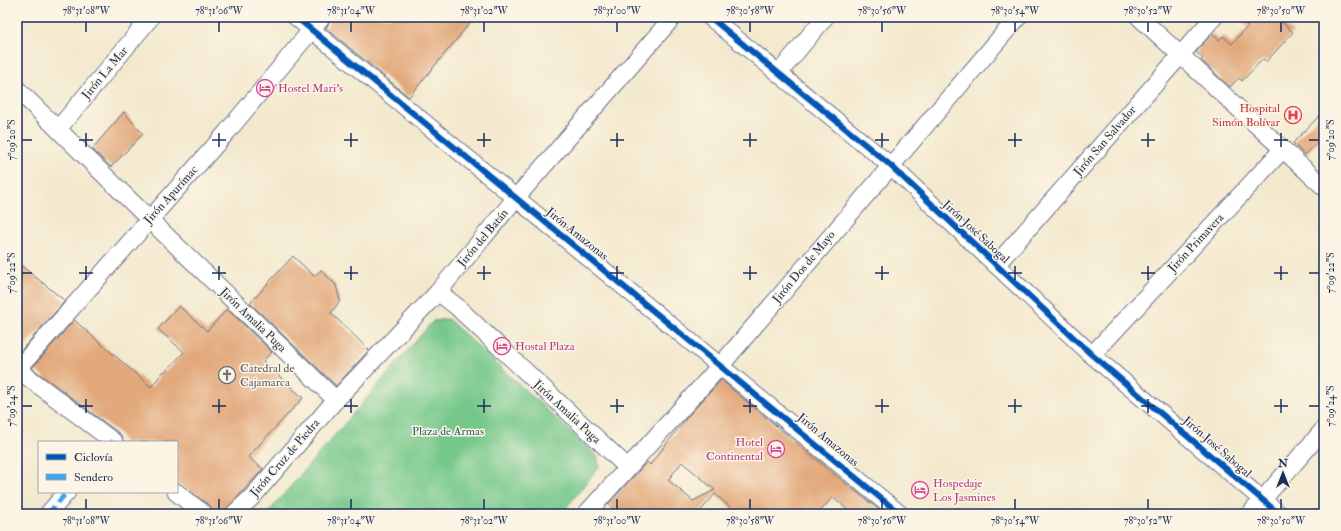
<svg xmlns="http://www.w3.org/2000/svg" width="1341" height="531" viewBox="0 0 1341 531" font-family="'IM FELL Double Pica',serif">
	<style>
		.green { fill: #74c88a; stroke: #487c74 }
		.building { fill: #e2a97c; fill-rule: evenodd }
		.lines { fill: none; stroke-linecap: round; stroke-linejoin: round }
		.minor-casing { stroke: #677085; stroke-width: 19 }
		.minor { stroke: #fff; stroke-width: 17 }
		.quiet { stroke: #3da3ed; stroke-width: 5; stroke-dasharray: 10 5; stroke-linecap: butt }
		.cycleway-casing { stroke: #fcf5e5; stroke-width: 8 }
		.cycleway { stroke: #0057b8; stroke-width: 6 }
		.ticks { fill: none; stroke: #1b2f5e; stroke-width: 1.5 }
		.labels { text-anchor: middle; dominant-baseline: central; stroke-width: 3; stroke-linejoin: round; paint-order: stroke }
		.street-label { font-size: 12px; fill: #1b2f5e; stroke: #fcf5e5 }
		.hotel-label { font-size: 12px; fill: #b23c85; stroke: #fcf5e5; text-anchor: start }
		.health-label { font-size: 12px; fill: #be3a42; stroke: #fcf5e5; text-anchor: end }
		.worship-label { font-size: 12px; fill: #5b616d; stroke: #fcf5e5; text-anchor: start }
		.park-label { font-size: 12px; fill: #365d6b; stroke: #fcf5e5 }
		.neatline { fill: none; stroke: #1b2f5e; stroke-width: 1.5 }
		.ticks-label { font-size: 10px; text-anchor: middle; fill: #1b2f5e }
	</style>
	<rect width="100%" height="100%" fill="#fcf5e5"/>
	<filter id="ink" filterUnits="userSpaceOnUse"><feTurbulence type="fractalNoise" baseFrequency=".025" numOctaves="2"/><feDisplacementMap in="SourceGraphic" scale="8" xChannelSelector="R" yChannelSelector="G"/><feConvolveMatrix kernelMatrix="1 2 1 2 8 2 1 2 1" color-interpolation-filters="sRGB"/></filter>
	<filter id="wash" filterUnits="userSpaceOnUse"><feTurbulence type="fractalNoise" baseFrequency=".012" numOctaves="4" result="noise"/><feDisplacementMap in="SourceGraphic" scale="16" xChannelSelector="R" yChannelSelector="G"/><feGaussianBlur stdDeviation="0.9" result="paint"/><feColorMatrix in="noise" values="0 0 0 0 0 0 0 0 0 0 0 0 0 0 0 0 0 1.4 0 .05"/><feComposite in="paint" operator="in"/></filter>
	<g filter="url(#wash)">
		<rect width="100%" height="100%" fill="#f3e9ce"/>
		<polygon class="green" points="448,319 598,457 599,467 561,514 267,514 433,321"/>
		<g id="blocks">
			<g class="building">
				<polygon points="332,17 475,17 409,97 326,28"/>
				<polygon points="1238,17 1276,17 1293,32 1266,62 1263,59 1242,81 1239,78 1230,87 1201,60 1203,58 1196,52 1212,34 1219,40 1223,36 1232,44 1248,26"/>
				<polygon points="1324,111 1324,135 1305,155 1293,143"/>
				<polygon points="124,112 143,134 111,167 92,149"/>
				<polygon points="293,256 314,276 321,270 336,285 340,301 331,313 369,350 336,386 250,303"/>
				<polygon points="17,262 65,301 17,355"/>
				<polygon points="179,306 207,331 227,309 272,352 263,361 303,398 248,457 263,469 222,514 214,514 210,506 177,482 177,442 124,442 120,434 32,368 74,320 151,387 164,371 165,372 184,352 158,329"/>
				<path d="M721,380L824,466L884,514H852L833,497L818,514H738L715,494L698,514H619L608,504L647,462L650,465L688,416ZM682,462L715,490L693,501L668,480Z"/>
			</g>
		</g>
	</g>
	<g filter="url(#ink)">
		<use href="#blocks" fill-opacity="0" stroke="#677085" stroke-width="1"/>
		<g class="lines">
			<g class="minor-casing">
				<g id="minor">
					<polyline points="296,17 900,514"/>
					<polyline points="710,17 890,165 1092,355 1279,514"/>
					<polyline points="1139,17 1324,187"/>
					<polyline points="779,73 825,17"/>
					<polyline points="17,89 149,219 336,400"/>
					<polyline points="58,129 151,17"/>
					<polyline points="996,265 1214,17"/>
					<polyline points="438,292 456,306 627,467"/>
					<polyline points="1092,355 1283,149"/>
					<polyline points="17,369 114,442"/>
					<polyline points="17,370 227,132 322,17"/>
					<polyline points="176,492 204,514"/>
					<polyline points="48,514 67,492"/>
					<polyline points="234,514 253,496 333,403 438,292 515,199 673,17"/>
					<polyline points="586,514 721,365 1018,17"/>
					<polyline points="1250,514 1324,429"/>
				</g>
			</g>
			<use href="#minor" class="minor"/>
			<g class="quiet">
				<polyline points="112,442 113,441"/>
				<polyline points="48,514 67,492"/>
			</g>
			<g class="cycleway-casing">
				<g id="cycleway">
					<polyline points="296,17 900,514"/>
					<polyline points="710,17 890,165 1092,355 1279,514"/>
				</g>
			</g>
			<use href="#cycleway" class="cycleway"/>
		</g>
	</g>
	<path class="ticks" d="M86,22V32M219,22V32M351,22V32M484,22V32M617,22V32M750,22V32M882,22V32M1015,22V32M1148,22V32M1281,22V32M86,133V147M219,133V147M351,133V147M484,133V147M617,133V147M750,133V147M882,133V147M1015,133V147M1148,133V147M1281,133V147M22,140H32M79,140H93M212,140H226M344,140H358M477,140H491M610,140H624M743,140H757M875,140H889M1008,140H1022M1141,140H1155M1274,140H1288M1309,140H1319M86,266V280M219,266V280M351,266V280M484,266V280M617,266V280M750,266V280M882,266V280M1015,266V280M1148,266V280M1281,266V280M22,273H32M79,273H93M212,273H226M344,273H358M477,273H491M610,273H624M743,273H757M875,273H889M1008,273H1022M1141,273H1155M1274,273H1288M1309,273H1319M86,399V413M219,399V413M351,399V413M484,399V413M617,399V413M750,399V413M882,399V413M1015,399V413M1148,399V413M1281,399V413M22,406H32M79,406H93M212,406H226M344,406H358M477,406H491M610,406H624M743,406H757M875,406H889M1008,406H1022M1141,406H1155M1274,406H1288M1309,406H1319M86,499V509M219,499V509M351,499V509M484,499V509M617,499V509M750,499V509M882,499V509M1015,499V509M1148,499V509M1281,499V509"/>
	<defs>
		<g id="hotel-ring" transform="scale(0.9)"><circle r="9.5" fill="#fcf5e5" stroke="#d1479c" stroke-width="1.5"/><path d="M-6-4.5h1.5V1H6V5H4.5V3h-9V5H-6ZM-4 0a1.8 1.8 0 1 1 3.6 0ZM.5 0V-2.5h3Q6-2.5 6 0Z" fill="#d1479c"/></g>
		<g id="hospital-ring" transform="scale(0.9)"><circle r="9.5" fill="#fcf5e5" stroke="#e0444e" stroke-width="1.5"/><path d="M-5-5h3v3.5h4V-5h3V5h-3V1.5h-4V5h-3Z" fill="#e0444e"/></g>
		<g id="church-ring" transform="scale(0.9)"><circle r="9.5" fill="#fcf5e5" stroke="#6b7280" stroke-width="1.5"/><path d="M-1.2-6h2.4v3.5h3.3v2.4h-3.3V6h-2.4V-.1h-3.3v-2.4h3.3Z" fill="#6b7280"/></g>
	</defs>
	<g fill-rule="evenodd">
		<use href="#hotel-ring" x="265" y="88"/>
		<use href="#hospital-ring" x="1293" y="115"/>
		<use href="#hotel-ring" x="502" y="346"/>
		<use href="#church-ring" x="227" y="375"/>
		<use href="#hotel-ring" x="776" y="449"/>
		<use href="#hotel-ring" x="920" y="490"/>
	</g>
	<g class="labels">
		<g class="street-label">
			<text transform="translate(105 73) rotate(-50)">Jirón La Mar</text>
			<text transform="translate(1105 141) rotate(-49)">Jirón San Salvador</text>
			<text transform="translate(171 195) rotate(-48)">Jirón Apurímac</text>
			<text transform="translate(976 232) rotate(43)">Jirón José Sabogal</text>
			<text transform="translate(577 234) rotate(39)">Jirón Amazonas</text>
			<text transform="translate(483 238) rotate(-50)">Jirón del Batán</text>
			<text transform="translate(1196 243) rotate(-47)">Jirón Primavera</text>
			<text transform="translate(804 267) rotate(-50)">Jirón Dos de Mayo</text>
			<text transform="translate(253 320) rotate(44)">Jirón Amalia Puga</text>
			<text transform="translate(567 412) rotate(43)">Jirón Amalia Puga</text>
			<text transform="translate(828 440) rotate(40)">Jirón Amazonas</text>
			<text transform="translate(1217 447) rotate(41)">Jirón José Sabogal</text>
			<text transform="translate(285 458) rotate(-49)">Jirón Cruz de Piedra</text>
		</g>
		<g class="hotel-label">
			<text x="278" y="88">Hostel Mari's</text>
			<text x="515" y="346">Hostal Plaza</text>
			<text x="763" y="442" text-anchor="end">Hotel<tspan x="763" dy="14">Continental</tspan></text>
			<text x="933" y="483">Hospedaje<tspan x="933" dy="14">Los Jasmines</tspan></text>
		</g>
		<g class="health-label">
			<text x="1280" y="108">Hospital<tspan x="1280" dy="14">Simón Bolívar</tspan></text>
		</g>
		<g class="worship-label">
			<text x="240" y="368">Catedral de<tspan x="240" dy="14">Cajamarca</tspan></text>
		</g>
		<g class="park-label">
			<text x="448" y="431">Plaza de Armas</text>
		</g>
	</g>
	<rect width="1341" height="531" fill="none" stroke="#fcf5e5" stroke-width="44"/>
	<rect x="38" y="441" width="140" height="52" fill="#fcf5e5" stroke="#a2a6af"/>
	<rect x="46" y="454" width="20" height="6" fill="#0057b8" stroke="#a2a6af"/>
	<text x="74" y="461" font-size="12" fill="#1b2f5e">Ciclovía</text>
	<rect x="46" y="474" width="20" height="6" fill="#3da3ed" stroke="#a2a6af"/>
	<text x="74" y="481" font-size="12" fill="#1b2f5e">Sendero</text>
	<g transform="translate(1283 473)" stroke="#fcf5e5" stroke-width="3" paint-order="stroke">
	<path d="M0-3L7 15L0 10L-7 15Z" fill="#1b2f5e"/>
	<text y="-6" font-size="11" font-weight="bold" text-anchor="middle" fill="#1b2f5e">N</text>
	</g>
	<rect x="22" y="22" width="1297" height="487" class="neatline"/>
	<g class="ticks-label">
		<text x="86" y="14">78°31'08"W</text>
		<text x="219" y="14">78°31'06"W</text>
		<text x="351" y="14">78°31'04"W</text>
		<text x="484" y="14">78°31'02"W</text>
		<text x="617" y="14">78°31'00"W</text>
		<text x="750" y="14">78°30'58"W</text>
		<text x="882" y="14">78°30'56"W</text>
		<text x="1015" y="14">78°30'54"W</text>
		<text x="1148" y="14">78°30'52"W</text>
		<text x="1281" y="14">78°30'50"W</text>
		<text transform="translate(11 140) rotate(-90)" y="4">7°09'20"S</text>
		<text transform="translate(1330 140) rotate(-90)" y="4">7°09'20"S</text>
		<text transform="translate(11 273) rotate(-90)" y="4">7°09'22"S</text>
		<text transform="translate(1330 273) rotate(-90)" y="4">7°09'22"S</text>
		<text transform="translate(11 406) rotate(-90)" y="4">7°09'24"S</text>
		<text transform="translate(1330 406) rotate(-90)" y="4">7°09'24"S</text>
		<text x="86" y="524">78°31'08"W</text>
		<text x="219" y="524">78°31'06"W</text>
		<text x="351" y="524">78°31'04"W</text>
		<text x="484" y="524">78°31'02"W</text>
		<text x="617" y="524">78°31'00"W</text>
		<text x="750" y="524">78°30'58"W</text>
		<text x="882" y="524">78°30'56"W</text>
		<text x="1015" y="524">78°30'54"W</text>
		<text x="1148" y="524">78°30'52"W</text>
		<text x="1281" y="524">78°30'50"W</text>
	</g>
</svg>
